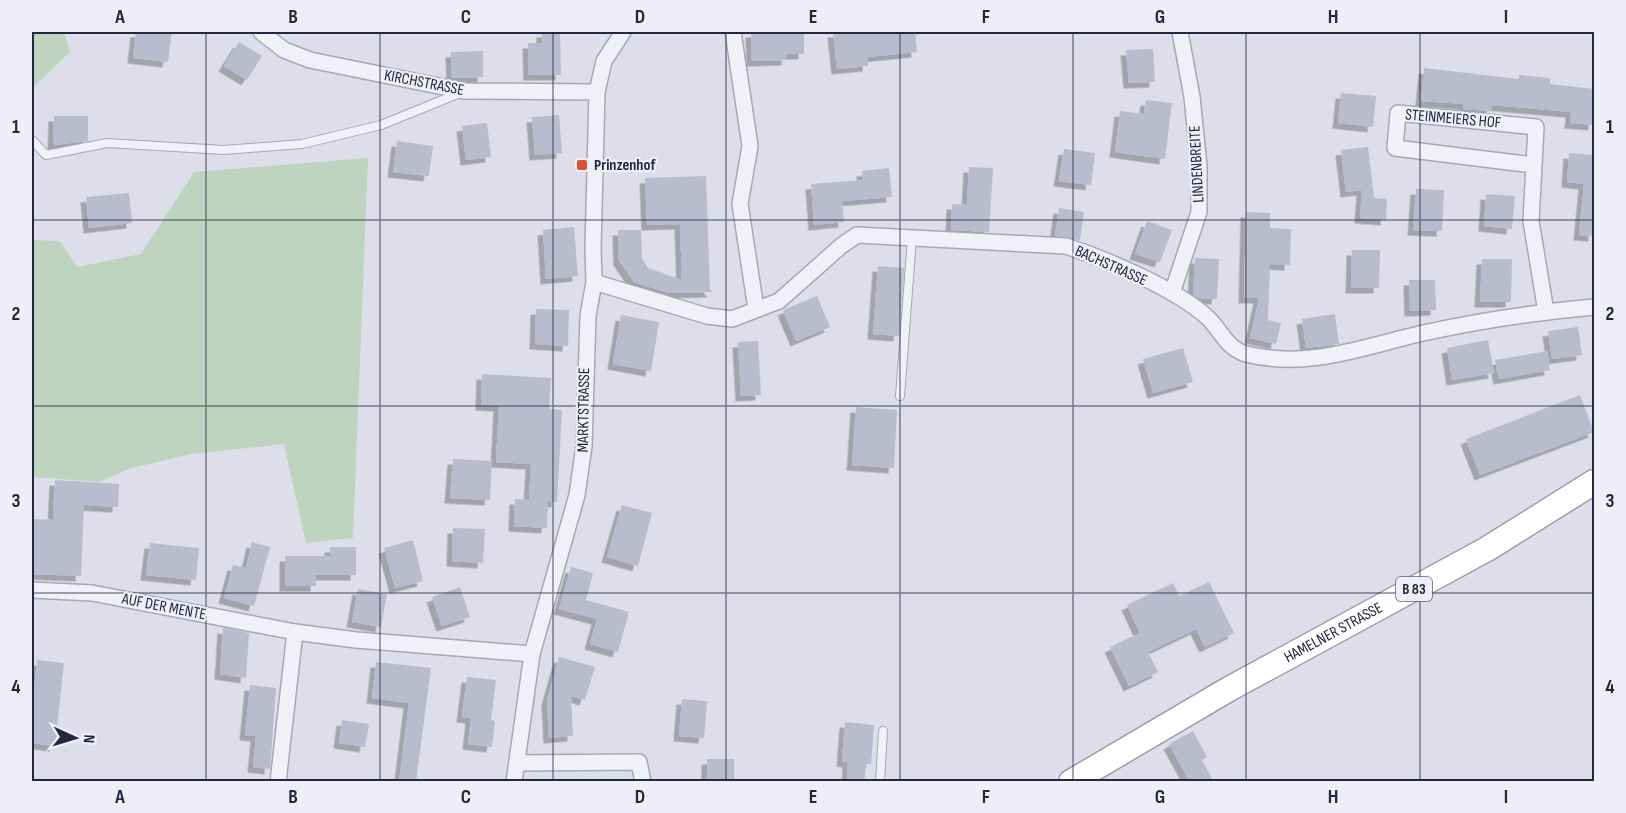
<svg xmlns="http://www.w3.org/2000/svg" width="1626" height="813" viewBox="0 0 1626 813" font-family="'Sofia Sans Condensed',sans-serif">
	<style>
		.green { fill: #bdd4bf }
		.building { fill: #babbcc; filter: url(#shadow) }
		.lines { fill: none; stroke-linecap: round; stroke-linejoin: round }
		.service-casing { stroke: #a6a7b7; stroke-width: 10 }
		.minor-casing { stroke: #a6a7b7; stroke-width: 18 }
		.primary-casing { stroke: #9b9db6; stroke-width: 27 }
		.service { stroke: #f0f1f7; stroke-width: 8 }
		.minor { stroke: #f0f1f7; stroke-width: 15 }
		.primary { stroke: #fff; stroke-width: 24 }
		.grid { fill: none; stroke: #252641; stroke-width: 1.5; stroke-opacity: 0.55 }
		.poi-dot { fill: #dc5034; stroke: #edeef6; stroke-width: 2 }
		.labels { text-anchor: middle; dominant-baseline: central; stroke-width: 4.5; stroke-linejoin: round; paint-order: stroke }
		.shield { fill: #edeef6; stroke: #616277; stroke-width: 1.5 }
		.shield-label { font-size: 15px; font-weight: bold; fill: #252641 }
		.street-label { font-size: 16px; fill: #252641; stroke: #edeef6 }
		.poi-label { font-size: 16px; font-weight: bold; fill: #252641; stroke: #edeef6; text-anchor: start }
		.neatline { fill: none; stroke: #252641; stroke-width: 2 }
		.grid-label { font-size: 20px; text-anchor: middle; font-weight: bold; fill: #252641 }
	</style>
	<defs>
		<filter id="shadow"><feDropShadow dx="-5.5" dy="5.5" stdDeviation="0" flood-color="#0004"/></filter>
	</defs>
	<rect width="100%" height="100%" fill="#dddee9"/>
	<g class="green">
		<polygon points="32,32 64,32 70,52 32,88"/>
		<polygon points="368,158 353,538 306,543 284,444 191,454 128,469 100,482 32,477 32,240 60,241 77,267 141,254 194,172"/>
	</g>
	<g class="building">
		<polygon points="136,32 172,32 168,62 133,58"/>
		<polygon points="542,32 560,32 561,75 529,75 528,43 542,43"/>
		<polygon points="751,32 804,32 804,54 787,54 787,60 752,61"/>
		<polygon points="833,32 915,32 917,52 868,57 868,66 837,69"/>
		<polygon points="239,42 262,56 247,80 224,66"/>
		<polygon points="1153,49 1155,82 1129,83 1126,50"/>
		<polygon points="483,51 483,77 452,78 451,52"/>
		<polygon points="1424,68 1519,79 1519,75 1550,78 1550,84 1594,89 1594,125 1570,123 1571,112 1492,105 1492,111 1463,109 1464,104 1421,101"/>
		<polygon points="1341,93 1376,96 1373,127 1338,123"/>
		<polygon points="1146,100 1172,103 1165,159 1115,152 1120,111 1144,114"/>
		<polygon points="559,115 562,153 535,155 532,117"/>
		<polygon points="54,116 88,116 88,141 53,145"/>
		<polygon points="487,123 491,157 466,160 462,126"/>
		<polygon points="397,141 433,146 429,176 393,172"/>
		<polygon points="1368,147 1374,198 1387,199 1386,220 1360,218 1362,190 1346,192 1341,150"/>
		<polygon points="1064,149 1095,153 1091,185 1059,181"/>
		<polygon points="1569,153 1594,155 1594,236 1579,235 1584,184 1567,182"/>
		<polygon points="969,167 993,168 989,232 951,230 952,204 967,205"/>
		<polygon points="889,168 892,197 842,201 844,222 814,225 811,184 863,180 862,171"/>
		<polygon points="706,176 710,289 713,292 669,293 634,282 619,260 618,230 641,230 642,258 648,268 682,280 680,224 647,225 645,178"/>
		<polygon points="1416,189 1444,190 1442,231 1413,230"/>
		<polygon points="129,193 132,223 89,228 86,197"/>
		<polygon points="1486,194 1515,196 1512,229 1484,226"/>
		<polygon points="1059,208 1084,212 1080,240 1055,236"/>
		<polygon points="1246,212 1270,213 1270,228 1291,229 1290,265 1270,264 1268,320 1281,323 1276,344 1250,338 1259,298 1244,298"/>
		<polygon points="1147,221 1172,230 1160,262 1135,254"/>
		<polygon points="574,227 578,276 546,279 543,230"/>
		<polygon points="1352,250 1380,250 1379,288 1351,288"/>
		<polygon points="1195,258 1219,259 1217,299 1198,298 1193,294"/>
		<polygon points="1482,259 1512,259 1511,302 1480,302"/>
		<polygon points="878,266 904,268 899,336 873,334"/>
		<polygon points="1409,280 1435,280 1436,310 1410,311"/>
		<polygon points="817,296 830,327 796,341 783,310"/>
		<polygon points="536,309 569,310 568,346 535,344"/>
		<polygon points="1335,314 1339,344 1306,348 1302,319"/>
		<polygon points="621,315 659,322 651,371 613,364"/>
		<polygon points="1578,327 1582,355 1552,359 1548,331"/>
		<polygon points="1488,340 1494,373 1452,380 1447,348"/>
		<polygon points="758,341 761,395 741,396 738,342"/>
		<polygon points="1183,348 1193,382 1153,393 1143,359"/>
		<polygon points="1547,351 1550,370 1499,379 1495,360"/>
		<polygon points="482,374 551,378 549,409 562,410 557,502 548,502 547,528 514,526 515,499 529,500 531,464 496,462 499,406 481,405"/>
		<polygon points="1580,395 1594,432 1480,475 1466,439"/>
		<polygon points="856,407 897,410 894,468 852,465"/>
		<polygon points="453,459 492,461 490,500 450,498"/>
		<polygon points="55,480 119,484 118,507 84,505 81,576 32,574 32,519 53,520"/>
		<polygon points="622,505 652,513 638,566 607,557"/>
		<polygon points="453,528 485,529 483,563 452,561"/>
		<polygon points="413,540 423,581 395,588 384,548"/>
		<polygon points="252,542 270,547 254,606 224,598 233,565 246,568"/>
		<polygon points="150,543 199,548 196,580 146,575"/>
		<polygon points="330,547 356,547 356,575 316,575 316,586 285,586 285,556 330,556"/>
		<polygon points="571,567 593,573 586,600 629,612 618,652 590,644 597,619 559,609"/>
		<polygon points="1209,582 1234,633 1205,647 1196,629 1148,652 1158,672 1129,686 1110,647 1140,633 1127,605 1173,583 1179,596"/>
		<polygon points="460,587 470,617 442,626 432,597"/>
		<polygon points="358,589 387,594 381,627 352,622"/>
		<polygon points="223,628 249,633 246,678 220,674"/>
		<polygon points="559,657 595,667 585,700 571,696 573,736 549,738 547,700"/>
		<polygon points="37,660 64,663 55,746 32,743 32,712"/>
		<polygon points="376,662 431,668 416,782 399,782 409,703 372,698"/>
		<polygon points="467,677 496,680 491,720 495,721 492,747 468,744 471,718 462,717"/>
		<polygon points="250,685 276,688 270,769 253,767 256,736 245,735"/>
		<polygon points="682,699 707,701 704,738 679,736"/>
		<polygon points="342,720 369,724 365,747 339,743"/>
		<polygon points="845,722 874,725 871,764 866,764 864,782 847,782 848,762 842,761"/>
		<polygon points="1193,731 1207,757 1202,760 1214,782 1190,782 1169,744"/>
		<rect x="707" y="759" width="27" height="23"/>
	</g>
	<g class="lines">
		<g class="service-casing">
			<g id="service">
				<polyline points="32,140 46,155 107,143 224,150 302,144 381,125 460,93"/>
				<polyline points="900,396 912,238"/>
				<polyline points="880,782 883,731"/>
			</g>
		</g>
		<g class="minor-casing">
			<g id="minor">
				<polyline points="261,32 284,50 310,60 463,91 597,92"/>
				<polyline points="733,32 750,146 740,204 756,309"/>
				<polyline points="1533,165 1395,148 1398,113 1536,127 1531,221 1546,312"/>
				<path d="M594,282L707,316L732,319L779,301L841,246L857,235L1066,246C1106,259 1176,289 1207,317C1221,330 1226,348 1246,354C1311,370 1367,345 1428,332C1483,320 1539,312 1594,307"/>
				<polyline points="1172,293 1199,212 1199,166 1192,97 1180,32"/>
				<polyline points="32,590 92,593 295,632 356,640 532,654"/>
				<polyline points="517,763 639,762 643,782"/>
				<polyline points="278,782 295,632"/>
				<polyline points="514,782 532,654 577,495 584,446 588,316 594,282 593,248 597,92 604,61 623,32"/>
			</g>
		</g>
		<g class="primary-casing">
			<g id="primary">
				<path id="s1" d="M1071,782L1229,689L1487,549L1594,482"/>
			</g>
		</g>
		<use href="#service" class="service"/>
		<use href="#minor" class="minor"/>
		<use href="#primary" class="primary"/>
	</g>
	<path class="grid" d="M206,32V782M380,32V782M553,32V782M726,32V782M900,32V782M1073,32V782M1246,32V782M1420,32V782M32,220H1594M32,406H1594M32,593H1594"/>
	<rect class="poi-dot" x="576" y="159" width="12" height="12" rx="3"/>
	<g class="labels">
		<rect class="shield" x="1396" y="577" width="36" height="24" rx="4.5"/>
		<g class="shield-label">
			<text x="1414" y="589">B 83</text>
		</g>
		<g class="street-label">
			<text transform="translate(424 83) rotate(11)">KIRCHSTRASSE</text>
			<text transform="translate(1453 119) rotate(5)">STEINMEIERS HOF</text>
			<text transform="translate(1197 164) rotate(-93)">LINDENBREITE</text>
			<text transform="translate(1111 266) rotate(24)">BACHSTRASSE</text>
			<text transform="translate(584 410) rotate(-89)">MARKTSTRASSE</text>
			<text transform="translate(164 607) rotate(11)">AUF DER MENTE</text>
			<text stroke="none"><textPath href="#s1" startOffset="302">HAMELNER STRASSE</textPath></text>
		</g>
		<g class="poi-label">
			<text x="594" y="165">Prinzenhof</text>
		</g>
	</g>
	<rect width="1626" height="813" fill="none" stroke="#edeef6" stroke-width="66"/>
	<g transform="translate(75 738) rotate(94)" stroke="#edeef6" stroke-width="4.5" paint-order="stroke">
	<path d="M0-4.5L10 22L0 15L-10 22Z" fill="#252641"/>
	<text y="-9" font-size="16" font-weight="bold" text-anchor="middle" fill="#252641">N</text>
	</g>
	<rect x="33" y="33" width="1560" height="747" class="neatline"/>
	<g class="grid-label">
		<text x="120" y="23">A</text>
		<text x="293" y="23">B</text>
		<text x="466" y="23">C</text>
		<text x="640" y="23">D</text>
		<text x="813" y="23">E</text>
		<text x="986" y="23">F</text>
		<text x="1160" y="23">G</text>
		<text x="1333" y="23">H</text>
		<text x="1506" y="23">I</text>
		<text x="16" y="133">1</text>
		<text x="1610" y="133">1</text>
		<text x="16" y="320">2</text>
		<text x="1610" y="320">2</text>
		<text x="16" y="507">3</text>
		<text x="1610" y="507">3</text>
		<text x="16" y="693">4</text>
		<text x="1610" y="693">4</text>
		<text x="120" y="803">A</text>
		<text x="293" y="803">B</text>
		<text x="466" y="803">C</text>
		<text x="640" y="803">D</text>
		<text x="813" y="803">E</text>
		<text x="986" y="803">F</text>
		<text x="1160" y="803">G</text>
		<text x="1333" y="803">H</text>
		<text x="1506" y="803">I</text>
	</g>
</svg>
